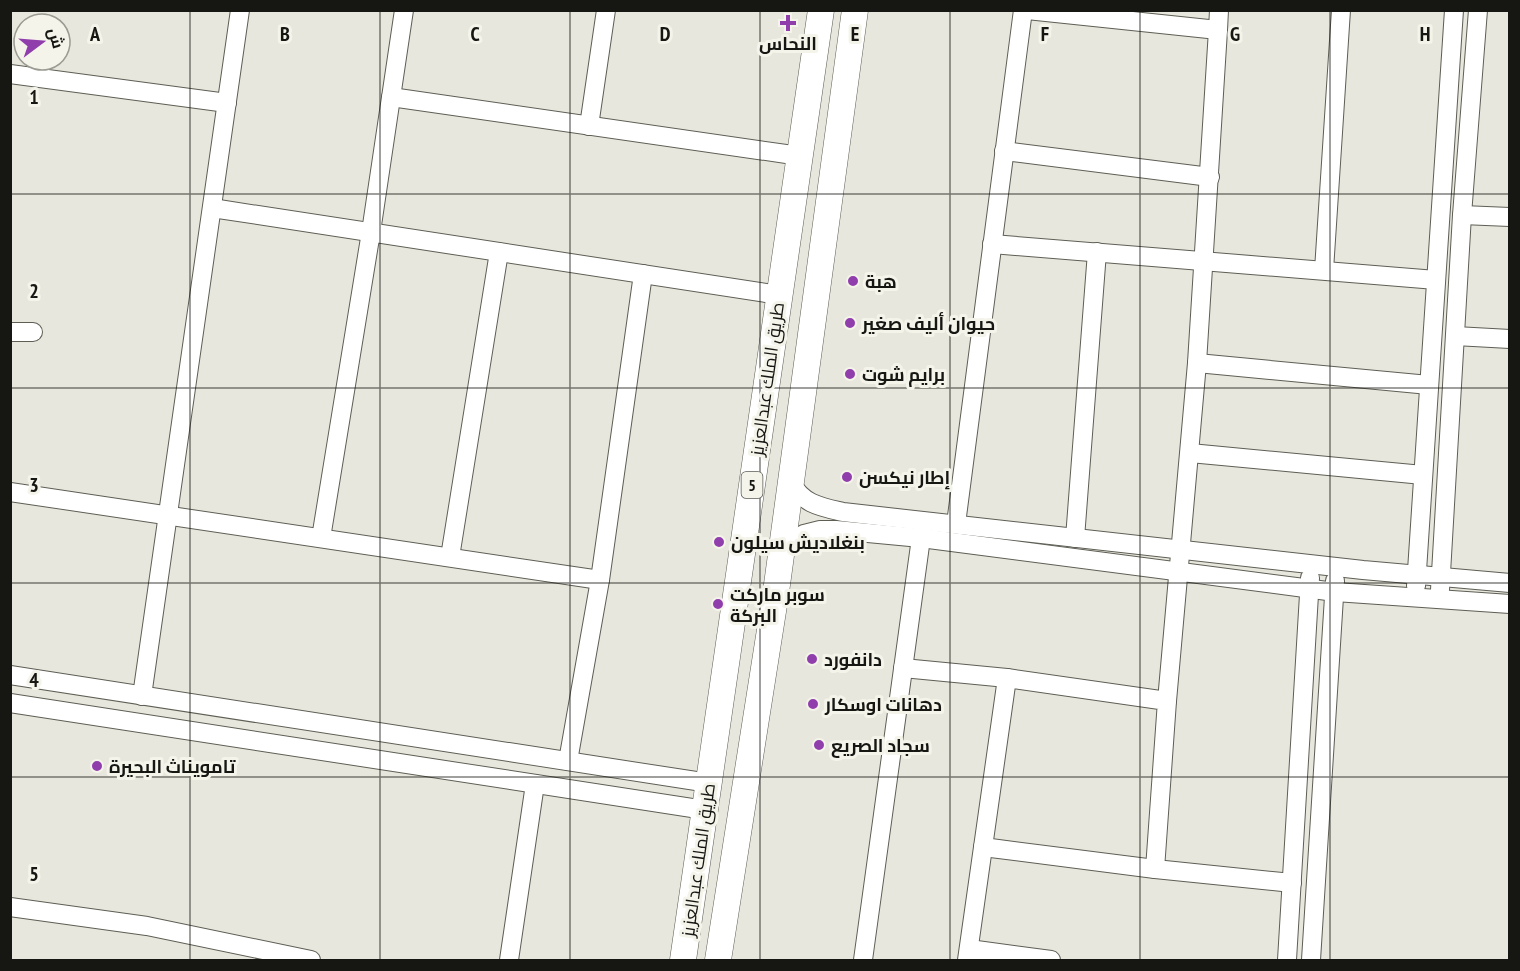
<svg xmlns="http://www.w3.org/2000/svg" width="1520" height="971" viewBox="0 0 1520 971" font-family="'PT Sans Narrow',Cairo,sans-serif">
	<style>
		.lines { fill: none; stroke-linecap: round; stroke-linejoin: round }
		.minor-casing { stroke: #5e5e55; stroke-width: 20 }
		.highway-casing { stroke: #5e5e55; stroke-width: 27 }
		.minor { stroke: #fff; stroke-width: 18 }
		.highway { stroke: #fff; stroke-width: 26 }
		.grid { fill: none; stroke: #161613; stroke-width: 1.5; stroke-opacity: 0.55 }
		.poi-dot { fill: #913ead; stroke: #f4f4ea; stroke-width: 2 }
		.labels { text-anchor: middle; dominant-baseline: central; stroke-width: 6; stroke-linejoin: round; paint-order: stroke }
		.shield { fill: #f4f4ea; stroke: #595954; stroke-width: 1.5 }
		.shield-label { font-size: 16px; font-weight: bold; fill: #161613 }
		.poi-label { font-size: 18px; font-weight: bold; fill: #161613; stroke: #f4f4ea; text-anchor: start }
		.street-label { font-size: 18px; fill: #161613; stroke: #f4f4ea }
		.grid-label { font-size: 20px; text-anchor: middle; font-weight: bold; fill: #161613; stroke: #f4f4ea; stroke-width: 6; stroke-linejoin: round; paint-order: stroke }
	</style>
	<rect width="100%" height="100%" fill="#e7e7dd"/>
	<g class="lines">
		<g class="minor-casing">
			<g id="minor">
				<polyline points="1027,10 1218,30 1219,10"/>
				<polyline points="10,74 227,103"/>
				<polyline points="391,97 800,156"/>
				<polyline points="589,126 606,10"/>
				<polyline points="1004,151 1210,177"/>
				<polyline points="212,208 779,295"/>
				<polyline points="1462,215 1510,217"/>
				<polyline points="992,244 1436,280"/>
				<polyline points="1324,270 1341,10"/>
				<polyline points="10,332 33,332"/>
				<polyline points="1455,336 1510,339"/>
				<polyline points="1197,363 1429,385"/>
				<polyline points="1190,453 1423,475"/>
				<path d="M791,482C802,504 821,507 843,512L1363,570L1510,583"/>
				<polyline points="10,492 600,580"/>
				<polyline points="956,524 1023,10"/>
				<polyline points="321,538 371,232 404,10"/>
				<polyline points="1075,538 1097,252"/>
				<polyline points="782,550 792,540 804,534 820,530 836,530 921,538 1335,592 1510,604"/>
				<polyline points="450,557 499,252"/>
				<polyline points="1416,586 1454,10"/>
				<polyline points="1440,590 1462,215 1478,10"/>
				<polyline points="903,668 1007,678"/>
				<polyline points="10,675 709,783"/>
				<polyline points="142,696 240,10"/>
				<polyline points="1167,701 1197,363 1218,30"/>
				<polyline points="10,703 705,810"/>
				<polyline points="568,761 600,580 643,274"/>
				<polyline points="983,847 1155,869"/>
				<polyline points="10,907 147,926 311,960"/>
				<polyline points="969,949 1051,960"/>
				<polyline points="509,960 535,784"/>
				<polyline points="863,960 921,538"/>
				<polyline points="967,960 1007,678 1167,701 1155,869 1292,883"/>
				<polyline points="1287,960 1310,578"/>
				<polyline points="1311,960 1335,581"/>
			</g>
		</g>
		<g class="highway-casing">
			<g id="highway">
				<polyline points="683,960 821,10"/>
				<polyline points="718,960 776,592 855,10"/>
			</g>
		</g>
		<use href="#minor" class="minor"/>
		<use href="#highway" class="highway"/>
	</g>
	<path class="grid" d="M190,10V960M380,10V960M570,10V960M760,10V960M950,10V960M1140,10V960M1330,10V960M10,194H1510M10,388H1510M10,583H1510M10,777H1510"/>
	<g class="poi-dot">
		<path d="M785 14h6v6h6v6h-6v6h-6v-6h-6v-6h6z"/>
		<circle cx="853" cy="281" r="6"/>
		<circle cx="850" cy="323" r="6"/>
		<circle cx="850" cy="374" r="6"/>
		<circle cx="847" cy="477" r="6"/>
		<circle cx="719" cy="542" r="6"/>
		<circle cx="718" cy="604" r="6"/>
		<circle cx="812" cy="659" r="6"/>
		<circle cx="813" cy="704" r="6"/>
		<circle cx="819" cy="745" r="6"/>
		<circle cx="97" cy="766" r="6"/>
	</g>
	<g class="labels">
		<rect class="shield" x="741.5" y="472" width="21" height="26" rx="4.5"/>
		<g class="shield-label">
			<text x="752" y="485">5</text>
		</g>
		<g class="poi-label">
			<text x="788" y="43" text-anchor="middle">النحاس</text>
			<text x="865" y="281">هبة</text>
			<text x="862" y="323">حيوان أليف صغير</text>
			<text x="862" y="374">برايم شوت</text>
			<text x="859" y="477">إطار نيكسن</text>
			<text x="731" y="542">بنغلاديش سيلون</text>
			<text x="730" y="594">سوبر ماركت<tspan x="730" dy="21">البركة</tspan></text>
			<text x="824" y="659">دانفورد</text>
			<text x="825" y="704">دهانات اوسكار</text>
			<text x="831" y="745">سجاد الصريع</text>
			<text x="109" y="766">تامويناث البحيرة</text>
		</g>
		<g class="street-label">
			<text transform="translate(767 379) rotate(-82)">طريق الملك عبدالعزيز</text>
			<text transform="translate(698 860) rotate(-82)">طريق الملك عبدالعزيز</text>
		</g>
	</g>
	<g class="grid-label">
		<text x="95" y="41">A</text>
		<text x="285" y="41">B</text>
		<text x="475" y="41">C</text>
		<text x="665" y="41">D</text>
		<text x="855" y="41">E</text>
		<text x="1045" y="41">F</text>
		<text x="1235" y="41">G</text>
		<text x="1425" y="41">H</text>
		<text x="34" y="104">1</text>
		<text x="34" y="298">2</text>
		<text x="34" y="492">3</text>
		<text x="34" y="687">4</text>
		<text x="34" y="881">5</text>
	</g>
	<rect width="1520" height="971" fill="none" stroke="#161613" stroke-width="24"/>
	<g transform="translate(42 42) rotate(74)"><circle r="28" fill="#f4f4ea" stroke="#9b9b94" stroke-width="1.5"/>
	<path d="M0-4.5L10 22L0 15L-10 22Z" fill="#913ead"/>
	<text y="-9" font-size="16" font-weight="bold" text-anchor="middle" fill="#161613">ش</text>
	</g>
</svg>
